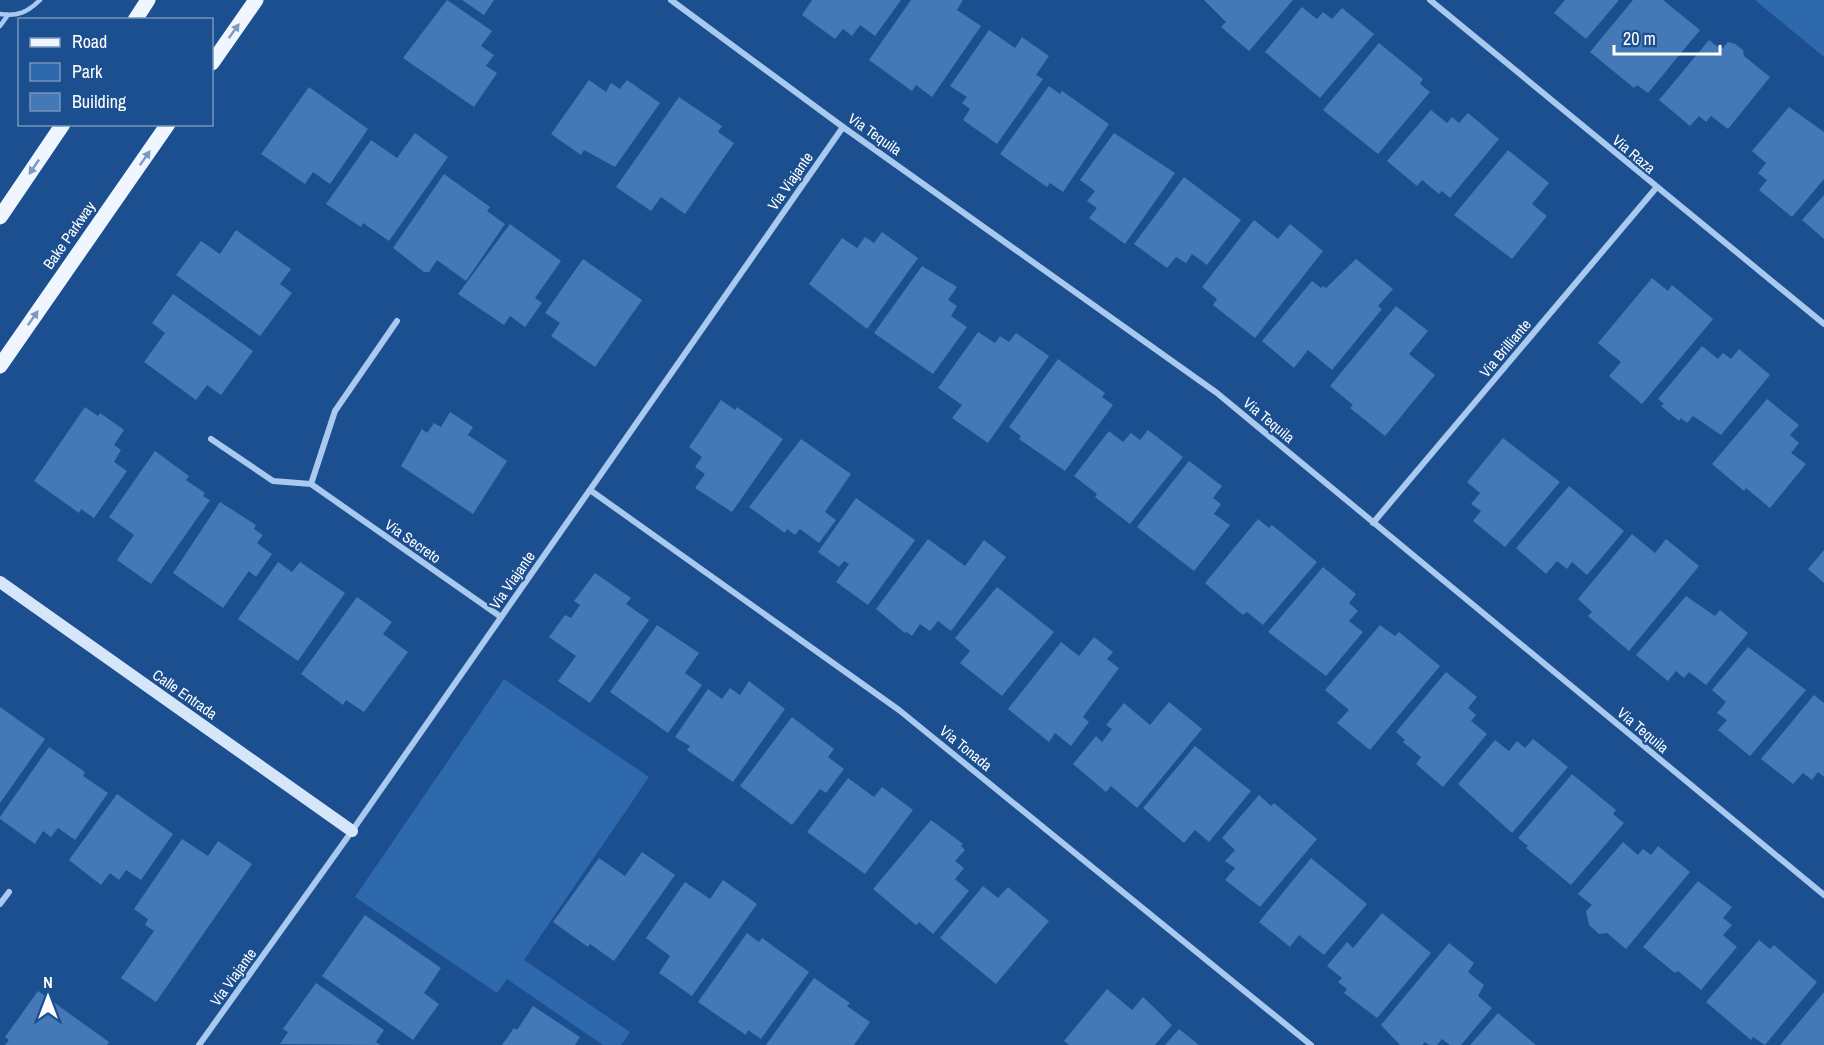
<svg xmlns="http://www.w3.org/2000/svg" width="1824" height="1045" viewBox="0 0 1824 1045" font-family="'Archivo Narrow',sans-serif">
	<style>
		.green { fill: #2e69ad }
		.building { fill: #4478b7 }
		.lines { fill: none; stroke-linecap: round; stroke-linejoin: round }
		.lane { stroke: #a9c9ee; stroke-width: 4.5 }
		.street { stroke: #a9c9ee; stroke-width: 6 }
		.secondary { stroke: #d6e6fa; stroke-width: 12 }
		.primary { stroke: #f0f6ff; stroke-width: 15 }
		.oneway { fill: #7b9ac1 }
		.labels { text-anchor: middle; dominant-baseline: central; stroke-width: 4.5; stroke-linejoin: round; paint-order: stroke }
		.street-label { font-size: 15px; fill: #fff; stroke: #1b4f8f }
	</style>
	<rect width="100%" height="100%" fill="#1b4f8f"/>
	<g class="green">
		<polygon points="1755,0 1824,0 1824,57"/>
		<polygon points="504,679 649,777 524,960 630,1032 621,1045 603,1045 507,979 497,993 355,897"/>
	</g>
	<g class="building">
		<polygon points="447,0 492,31 481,46 494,55 486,66 497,73 474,107 403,58"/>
		<polygon points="462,0 494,0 484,15"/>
		<polygon points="812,0 901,0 875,36 860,25 852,36 843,29 835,39 802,15"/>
		<polygon points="911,0 963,0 957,10 981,26 932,97 916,85 912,91 869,60"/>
		<polygon points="1204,0 1293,0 1249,51 1221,27 1226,22"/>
		<polygon points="1565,0 1619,0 1586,39 1554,13"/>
		<polygon points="1633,0 1663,0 1700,30 1648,93 1637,85 1634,88 1590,52"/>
		<polygon points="1302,7 1317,19 1323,12 1332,19 1342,8 1374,34 1320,98 1265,52"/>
		<polygon points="989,30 1015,48 1022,37 1049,56 1036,75 1043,79 997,144 963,120 970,109 962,103 967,97 950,86"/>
		<polygon points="1709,40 1719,48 1723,48 1728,42 1735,44 1743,50 1744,56 1770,77 1728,129 1711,116 1706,122 1699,116 1690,126 1659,100"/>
		<polygon points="1379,43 1423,79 1420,84 1430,92 1378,154 1323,110"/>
		<polygon points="589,80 606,92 611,83 620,89 627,80 660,103 615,167 584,150 581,155 551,134"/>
		<polygon points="1049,86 1060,94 1062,91 1109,124 1063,192 1050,183 1047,187 1000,154"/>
		<polygon points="309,87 368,129 330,184 313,172 305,184 261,154"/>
		<polygon points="679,97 722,126 718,132 734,143 685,214 661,197 651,211 616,187"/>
		<polygon points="1789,107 1824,132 1824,179 1792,217 1759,190 1767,180 1758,173 1766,163 1752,151"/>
		<polygon points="1431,110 1447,123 1452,117 1459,123 1468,113 1499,139 1450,198 1442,191 1439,194 1422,180 1417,186 1387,161"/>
		<polygon points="415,133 448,157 389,241 363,223 361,227 326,204 371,140 397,158"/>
		<polygon points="1114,133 1175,173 1125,244 1089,218 1097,208 1087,201 1095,191 1080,180"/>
		<polygon points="1508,150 1549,183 1532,204 1547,216 1512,259 1454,215"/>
		<polygon points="444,174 490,207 487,211 505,224 466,281 437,260 429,272 424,272 393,248"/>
		<polygon points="1184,177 1241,220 1207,265 1192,254 1186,263 1176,257 1167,268 1134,244"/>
		<polygon points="1824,195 1824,239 1802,220"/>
		<polygon points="1254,220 1278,239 1290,224 1323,251 1255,338 1213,305 1217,299 1202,287"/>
		<polygon points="510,224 561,261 535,298 542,303 525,327 510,316 504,325 458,294"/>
		<polygon points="236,230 291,269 280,284 292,293 260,336 176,275 201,241 220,254"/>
		<polygon points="882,232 918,258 867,329 809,284 842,238 857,248 865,237 874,243"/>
		<polygon points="583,259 642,300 595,367 551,336 560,323 545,313"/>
		<polygon points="1356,259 1393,289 1378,306 1382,309 1332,370 1308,350 1294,368 1262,341 1312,281 1321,288 1323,286 1326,288"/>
		<polygon points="922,266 957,287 948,300 957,306 951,316 967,327 933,374 874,333"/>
		<polygon points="1652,278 1668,291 1672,285 1713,319 1642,404 1609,376 1621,362 1598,343"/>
		<polygon points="173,294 253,351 221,395 207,385 196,400 144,362 165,333 152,323"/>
		<polygon points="1396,306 1428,331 1409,354 1435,375 1385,436 1350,408 1353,405 1330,386"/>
		<polygon points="978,332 995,343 1000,336 1009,342 1016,333 1049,356 988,443 952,418 962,405 938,388"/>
		<polygon points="1702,346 1718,359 1723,353 1731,359 1739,349 1770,375 1721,435 1693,416 1687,423 1681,418 1679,421 1661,406 1664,404 1658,399"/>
		<polygon points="1058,359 1105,393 1102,397 1113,405 1065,471 1019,439 1021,436 1009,427"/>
		<polygon points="1767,399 1799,425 1790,435 1799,443 1791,453 1806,464 1770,508 1746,488 1744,491 1712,464"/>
		<polygon points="721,400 735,410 737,407 783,439 732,512 695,488 705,474 695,467 702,457 689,447"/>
		<polygon points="85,407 98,416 100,413 124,430 114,445 121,450 114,462 127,471 94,518 81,509 79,513 34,481"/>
		<polygon points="450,412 473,427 468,435 507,461 473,514 401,466 422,429 427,433 434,423 441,427"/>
		<polygon points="1148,430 1183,457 1130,524 1095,497 1097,494 1074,476 1109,431 1123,442 1131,433 1140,440"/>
		<polygon points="1503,438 1560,482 1505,547 1473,521 1481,511 1471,504 1480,493 1467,482"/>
		<polygon points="801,439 851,474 825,512 836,520 819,543 800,529 795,535 787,529 785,533 749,507"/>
		<polygon points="155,451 189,476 186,480 205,493 203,496 210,500 151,584 117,560 134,535 109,517"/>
		<polygon points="1189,461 1222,486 1213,498 1221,504 1214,514 1230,525 1194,571 1137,527"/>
		<polygon points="1569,486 1624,531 1587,575 1572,562 1567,569 1557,561 1546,574 1516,548"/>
		<polygon points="856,498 915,540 868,605 836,582 849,564 844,561 839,567 818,552"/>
		<polygon points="220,502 256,525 254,529 263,535 257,543 272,554 256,577 249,571 223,608 173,573"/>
		<polygon points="1258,519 1269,528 1272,525 1317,562 1263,625 1247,612 1243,615 1205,583"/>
		<polygon points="1632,534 1655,553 1666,539 1699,566 1629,651 1588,616 1592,612 1578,599"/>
		<polygon points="928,539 965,566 984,540 1006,557 951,631 938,621 930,631 920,624 912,636 907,632 905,633 876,609"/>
		<polygon points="1824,550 1824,583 1808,569"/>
		<polygon points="278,562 292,572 300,562 345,593 298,661 238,619"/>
		<polygon points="1323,567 1356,594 1349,603 1358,611 1349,621 1363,632 1326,676 1268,632"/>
		<polygon points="595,573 631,598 626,604 649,620 590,703 558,681 576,656 549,637 565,615 571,618 580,605 574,601"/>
		<polygon points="997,587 1054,632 1002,696 960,663 970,651 955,638"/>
		<polygon points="1686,596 1715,616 1720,610 1748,633 1706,685 1689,672 1684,678 1676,671 1668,681 1636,655"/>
		<polygon points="357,597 392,622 383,634 408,652 364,712 346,700 343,705 301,674"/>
		<polygon points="657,625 699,653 685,673 702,685 668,733 610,692"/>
		<polygon points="1380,625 1395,636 1399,632 1440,666 1370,750 1337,723 1349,710 1325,690"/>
		<polygon points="1094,637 1113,652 1107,659 1119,668 1083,717 1089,722 1071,746 1055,733 1049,742 1008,709 1061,642 1079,656"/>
		<polygon points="1748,647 1806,690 1750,756 1718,730 1727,720 1717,713 1726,702 1712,690"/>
		<polygon points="1446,672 1477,697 1468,708 1476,715 1471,721 1487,734 1443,787 1416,764 1421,757 1403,742 1405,740 1396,732"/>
		<polygon points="749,681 785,709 733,782 687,750 690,746 675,737 708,689 722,699 730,688 740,695"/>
		<polygon points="1814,695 1824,703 1824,777 1818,772 1812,780 1803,773 1793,784 1761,759"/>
		<polygon points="1169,702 1202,729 1137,808 1111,786 1106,792 1073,764 1096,736 1102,742 1112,729 1106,725 1124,703 1150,725"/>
		<polygon points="0,707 45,739 0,803"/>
		<polygon points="792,717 834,749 828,757 844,769 826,793 820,789 792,825 740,786"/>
		<polygon points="1533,739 1568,767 1512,833 1458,784 1495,740 1509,751 1517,741 1525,748"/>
		<polygon points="1195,746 1251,791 1209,842 1195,830 1184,843 1143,808"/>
		<polygon points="49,747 85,772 83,776 108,793 75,840 58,828 51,837 43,831 35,844 0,819 0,817"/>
		<polygon points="1572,774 1616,810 1613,814 1624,823 1571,885 1526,848 1528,846 1518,838"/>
		<polygon points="848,778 874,797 882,787 913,810 865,874 807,832"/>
		<polygon points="117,794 173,834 141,880 126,870 119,880 110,873 101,885 69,860"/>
		<polygon points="1259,795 1271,806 1274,803 1317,839 1260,907 1225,880 1235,868 1225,861 1235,850 1222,838"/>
		<polygon points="931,820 963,844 961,846 965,850 955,861 964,868 955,879 969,891 933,934 919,922 916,925 873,889"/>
		<polygon points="182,839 208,856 218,841 252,864 156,1002 121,978 154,931 145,925 148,919 134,909"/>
		<polygon points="1623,842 1638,855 1643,849 1651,855 1658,846 1690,872 1626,949 1607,933 1599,934 1589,925 1586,911 1592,905 1578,894"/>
		<polygon points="642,852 675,875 614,961 590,944 588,947 553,922 599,858 625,876"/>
		<polygon points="1311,858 1367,904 1324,955 1299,935 1290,947 1259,922"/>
		<polygon points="723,880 757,904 692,996 659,973 670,956 646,938 685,882 710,899"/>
		<polygon points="1698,881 1732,907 1723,918 1732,925 1723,935 1737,947 1701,990 1678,971 1675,973 1643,947"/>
		<polygon points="983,886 998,898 1008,887 1049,921 996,984 940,938"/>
		<polygon points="1382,913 1431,953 1377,1018 1344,993 1347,989 1338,982 1342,978 1327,966 1347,942 1353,948"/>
		<polygon points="365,915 441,968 424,993 439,1004 413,1040 322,976"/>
		<polygon points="747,933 759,942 762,938 809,972 761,1039 748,1030 746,1035 698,1002"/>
		<polygon points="1759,940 1770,949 1774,945 1817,982 1765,1045 1753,1037 1751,1040 1706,1002"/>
		<polygon points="1449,943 1474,963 1468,972 1484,985 1478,996 1492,1008 1461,1045 1450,1045 1442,1039 1437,1045 1429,1045 1425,1042 1422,1045 1400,1045 1381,1025"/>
		<polygon points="814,978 850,1003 847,1006 870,1022 854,1045 766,1045"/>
		<polygon points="316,983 384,1030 376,1042 380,1045 280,1044 288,1032 283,1029"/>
		<polygon points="1107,989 1132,1010 1143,997 1172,1025 1155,1045 1069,1045 1064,1041"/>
		<polygon points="38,991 109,1042 107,1045 5,1045 9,1040 5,1037"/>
		<polygon points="1824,992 1824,1045 1780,1045"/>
		<polygon points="533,1006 580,1037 575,1045 502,1045 514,1028 517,1030"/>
		<polygon points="1498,1013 1536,1045 1470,1045"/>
		<polygon points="1179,1029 1199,1045 1165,1045"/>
	</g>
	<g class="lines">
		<g class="lane">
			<path d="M0,14C17,17 28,12 40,0"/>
			<polyline points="0,26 8,15"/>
		</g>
		<g class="street">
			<polyline points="671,0 843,127 1217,393 1824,895"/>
			<polyline points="1430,0 1824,324"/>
			<polyline points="397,321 335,411 311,484 501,617"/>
			<polyline points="211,439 273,481 311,484"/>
			<polyline points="590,490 899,710 1311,1045"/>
			<polyline points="1373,523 1656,188"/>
			<polyline points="0,904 9,892"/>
			<polyline points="199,1045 352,831 843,127"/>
		</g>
		<polyline class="secondary" points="0,582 352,831"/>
		<g class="primary">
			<polyline points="135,20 148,0"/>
			<polyline points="212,63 256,0"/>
			<polyline points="0,217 63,124"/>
			<polyline points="0,366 168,124"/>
		</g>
	</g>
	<defs><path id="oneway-solid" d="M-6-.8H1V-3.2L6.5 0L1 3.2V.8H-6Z" transform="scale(1.5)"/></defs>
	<g class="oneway">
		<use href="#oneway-solid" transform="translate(234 31) rotate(-54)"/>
		<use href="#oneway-solid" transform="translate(145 158) rotate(-55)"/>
		<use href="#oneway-solid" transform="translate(34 167) rotate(124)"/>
		<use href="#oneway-solid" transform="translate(33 318) rotate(-55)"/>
	</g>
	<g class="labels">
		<g class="street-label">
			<text transform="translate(875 134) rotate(35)">Via Tequila</text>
			<text transform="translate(1634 154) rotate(40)">Via Raza</text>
			<text transform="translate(790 181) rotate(-55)">Via Viajante</text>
			<text transform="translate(69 235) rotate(-55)">Bake Parkway</text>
			<text transform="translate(1505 348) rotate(-50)">Via Brilliante</text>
			<text transform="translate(1269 420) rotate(40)">Via Tequila</text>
			<text transform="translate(413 541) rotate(35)">Via Secreto</text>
			<text transform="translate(512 580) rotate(-55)">Via Viajante</text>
			<text transform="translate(185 694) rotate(35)">Calle Entrada</text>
			<text transform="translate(1643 730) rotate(40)">Via Tequila</text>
			<text transform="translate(966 748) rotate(39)">Via Tonada</text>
			<text transform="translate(233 977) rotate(-54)">Via Viajante</text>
		</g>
	</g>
	<rect x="18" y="18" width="195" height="108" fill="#1b4f8f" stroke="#7695bc" stroke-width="1.5"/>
	<rect x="30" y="38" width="30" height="9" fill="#f0f6ff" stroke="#7695bc" stroke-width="1.5"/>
	<text x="72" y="48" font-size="18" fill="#ffffff">Road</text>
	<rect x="30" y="63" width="30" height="18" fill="#2e69ad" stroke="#7695bc" stroke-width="1.5"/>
	<text x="72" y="78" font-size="18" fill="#ffffff">Park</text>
	<rect x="30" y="93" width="30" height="18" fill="#4478b7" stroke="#7695bc" stroke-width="1.5"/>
	<text x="72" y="108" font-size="18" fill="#ffffff">Building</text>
	<g transform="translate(48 997)" stroke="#1b4f8f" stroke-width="4.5" paint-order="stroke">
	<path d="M0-4.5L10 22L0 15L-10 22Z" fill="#ffffff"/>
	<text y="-9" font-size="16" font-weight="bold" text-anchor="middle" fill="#ffffff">N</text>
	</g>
	<path d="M1614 45v9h106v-9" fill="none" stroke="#ffffff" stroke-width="3"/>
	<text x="1623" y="45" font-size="18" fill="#ffffff" stroke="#1b4f8f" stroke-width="4.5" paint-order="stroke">20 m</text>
</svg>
